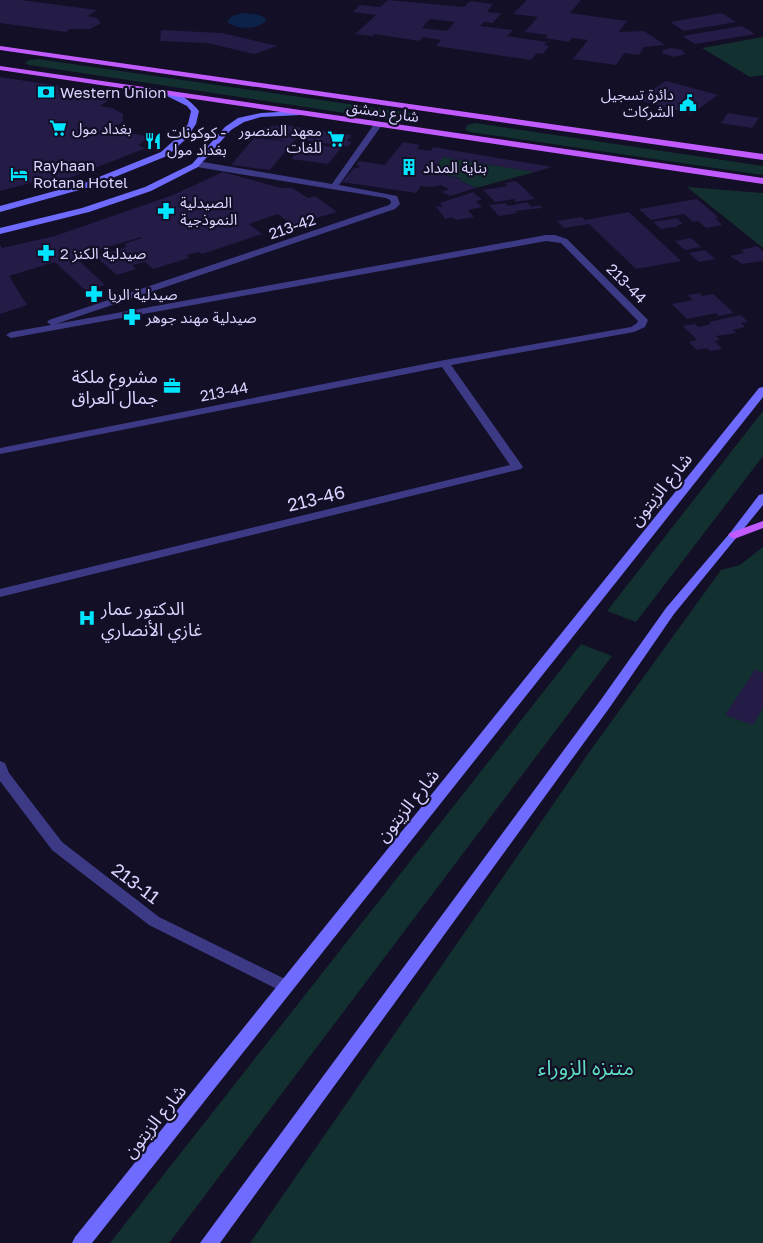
<svg xmlns="http://www.w3.org/2000/svg" width="763" height="1243" viewBox="0 0 763 1243" font-family="'Golos Text','Noto Sans Arabic',sans-serif">
	<style>
		.green { fill: #12302f }
		.water { fill: #0c2248 }
		.building { fill: #241b47; fill-rule: evenodd }
		.lines { fill: none; stroke-linecap: round; stroke-linejoin: round }
		.street { fill: #3d3a85; fill-rule: evenodd }
		.secondary { fill: #6f6bff; fill-rule: evenodd }
		.primary { fill: #c25bff; fill-rule: evenodd }
		.labels { text-anchor: middle; dominant-baseline: central; stroke-width: 4.5; stroke-linejoin: round; paint-order: stroke }
		.far-poi-label { font-size: 15px; fill: #d9d4ff; stroke: #130f26; text-anchor: start }
		.far-street-label { font-size: 15px; fill: #d9d4ff; stroke: #130f26 }
		.poi-label { font-size: 18px; fill: #d9d4ff; stroke: #130f26; text-anchor: end }
		.street-label { font-size: 18px; fill: #d9d4ff; stroke: #130f26 }
		.near-park-label { font-size: 21px; fill: #5fe0c0; stroke: #130f26 }
	</style>
	<rect width="100%" height="100%" fill="#130f26"/>
	<g class="green">
		<polygon points="763,37 763,75 750,77 702,48"/>
		<polygon points="38,59 410,113 417,117 414,120 404,122 29,65 25,63 29,60"/>
		<polygon points="475,123 763,166 763,175 470,132 465,130 467,125"/>
		<polygon points="443,157 535,172 476,188 459,180 461,179 454,176 451,177 433,170"/>
		<polygon points="687,187 763,193 763,248"/>
		<polygon points="763,411 763,456 636,622 607,611"/>
		<polygon points="763,547 763,1243 250,1243 590,751 721,570 740,565"/>
		<polygon points="581,644 612,656 169,1243 110,1243"/>
	</g>
	<path class="water" d="M243,13L255,14L264,17L266,21C256,30 237,30 227,22L232,16Z"/>
	<g class="building">
		<polygon points="0,0 21,0 97,10 88,16 97,18 101,23 90,29 70,29 66,32 0,23"/>
		<path d="M388,0L464,7L470,1L493,4L487,12L501,13L493,23L484,22L480,26L513,30L507,36L547,42L544,45L549,46L543,54L537,53L531,60L436,46L441,40L423,37L420,41L374,34V36L355,34L376,15L353,12L360,5L380,7ZM430,19L455,22L447,31L422,28Z"/>
		<polygon points="527,0 581,0 570,13 627,21 619,32 644,31 665,45 644,47 639,55 624,53 616,65 573,59 588,40 572,38 569,42 545,38 548,35 525,32 538,17 513,14"/>
		<polygon points="722,13 736,22 684,31 670,22"/>
		<polygon points="742,26 755,34 695,44 682,36"/>
		<polygon points="161,30 222,33 278,46 254,54 207,43 160,41"/>
		<polygon points="671,48 682,50 685,54 674,57 662,53 663,50"/>
		<polygon points="0,77 106,93 104,95 113,97 100,106 112,108 123,114 123,121 113,129 149,137 138,145 146,148 62,181 49,178 0,191"/>
		<polygon points="666,81 718,95 691,114 638,100"/>
		<polygon points="728,113 740,115 759,118 752,128 721,123"/>
		<polygon points="284,125 352,135 347,141 352,142 348,146 343,146 296,139 270,170 231,165 254,138 292,142 254,136 260,128"/>
		<polygon points="403,142 420,145 417,149 431,151 433,147 552,167 535,172 443,157 433,170 451,177 454,176 461,180 459,180 476,188 450,196 442,192 449,189 441,185 431,187 421,186 416,193 342,182 354,168 358,168 360,166 356,165 359,161 385,165"/>
		<polygon points="319,145 341,148 328,164 291,159 300,148 315,149"/>
		<polygon points="223,172 281,188 292,188 308,198 315,196 337,212 292,225 278,214 249,224 262,234 202,254 199,252 186,255 189,258 153,269 145,262 132,265 136,269 117,275 95,256 127,247 124,244 142,238 141,237 75,257 105,285 86,291 55,262 9,276 27,305 0,314 0,244 2,248 55,236 173,195"/>
		<polygon points="516,181 535,199 516,202 514,199 495,202 483,190 508,186 505,183"/>
		<polygon points="473,192 482,200 476,201 482,207 468,210 474,217 456,220 452,217 445,219 436,206 443,207 440,203"/>
		<polygon points="697,199 719,218 715,218 722,225 706,228 698,221 693,222 684,214 651,220 639,209"/>
		<polygon points="527,202 531,207 539,205 542,208 515,211 517,213 499,216 489,205 505,203 509,206"/>
		<polygon points="629,212 681,261 636,269 589,224 564,228 557,221 582,217 585,220"/>
		<polygon points="677,218 683,224 677,225 679,226 661,229 653,222"/>
		<polygon points="691,238 701,247 685,250 675,241"/>
		<polygon points="757,246 763,251 763,261 742,264 730,256 744,253 741,250"/>
		<polygon points="705,250 715,259 699,262 689,253"/>
		<polygon points="699,293 702,296 713,294 734,313 719,316 716,313 687,319 672,304 693,300 688,295"/>
		<polygon points="741,315 748,322 741,323 745,327 733,330 736,333 716,336 720,340 715,341 722,349 710,351 707,348 697,350 689,342 697,340 683,326 695,324 698,327 711,324 709,322"/>
		<polygon points="755,670 763,672 763,708 753,725 725,715"/>
	</g>
	<g class="lines">
		<g class="street">
			<polygon points="375,123 382,125 339,185 397,196 400,204 395,209 56,324 546,235 555,235 567,239 648,320 645,327 634,332 451,365 523,467 521,469 0,597 0,589 510,465 442,367 0,454 0,448 445,360 631,327 637,323 638,321 561,243 546,241 11,338 6,335 11,332 51,325 47,322 49,320 389,205 391,203 390,200 386,198 197,167 193,164 197,161 332,184"/>
			<polygon points="0,761 5,763 9,773 62,842 159,917 291,982 293,986 291,990 285,992 279,990 149,925 52,850 0,781"/>
		</g>
		<g class="secondary">
			<path d="M167,92C179,91 192,102 199,111L196,124L186,139L167,156L90,187L0,212V206L84,183L161,152L180,135L188,124L191,111L187,106L167,96Z"/>
			<polygon points="297,111 300,111 300,115 261,117 244,122 231,130 198,167 151,191 89,212 0,234 0,228 82,208 145,187 192,164 225,127 238,118 261,113"/>
			<polygon points="763,387 763,397 92,1243 72,1243 75,1237 759,388"/>
			<polygon points="763,494 763,505 674,614 610,707 220,1243 200,1243 600,701 666,608 730,533 759,495"/>
		</g>
		<g class="primary">
			<polygon points="0,46 763,154 763,160 0,50"/>
			<polygon points="0,66 763,178 763,184 0,70"/>
			<polygon points="763,521 763,528 734,539 728,535 730,533"/>
		</g>
	</g>
	<defs>
		<g id="bank-bare" transform="scale(1.35)"><path d="M-6-4H6V4H-6ZM0-2.3a2.3 2.3 0 1 0 0 4.6a2.3 2.3 0 1 0 0-4.6Z" fill="#00e5ff" stroke="#130f26" stroke-width="2.5" paint-order="stroke"/></g>
		<g id="civic-bare" transform="scale(1.35)"><path d="M-.6-6.5H3V-4.5H.6V-3L4-1V1h2V6H-6V1h2V-1L-.6-3ZM-1.2 2.5V6h2.4V2.5Z" fill="#00e5ff" stroke="#130f26" stroke-width="2.5" paint-order="stroke"/></g>
		<g id="supermarket-bare" transform="scale(1.35)"><path d="M-6-5.5h2.5l.6 2H6L4.5 2H-2.5L-4.4-4H-6ZM-1.5 3.2a1.3 1.3 0 1 0 .1 0ZM3 3.2a1.3 1.3 0 1 0 .1 0Z" fill="#00e5ff" stroke="#130f26" stroke-width="2.5" paint-order="stroke"/></g>
		<g id="restaurant-bare" transform="scale(1.35)"><path d="M-5-6h1v4h1v-4h1v4h1v-4h1v5L-1.5 .5V6h-2V.5L-5-1ZM5-6V6H3V1.5H1.5Q1.5-4 5-6Z" fill="#00e5ff" stroke="#130f26" stroke-width="2.5" paint-order="stroke"/></g>
		<g id="building-bare" transform="scale(1.35)"><path d="M-4-6H4V6H1V3H-1V6H-4ZM-2.5-4.3h1.7v1.8h-1.7ZM.8-4.3h1.7v1.8H.8ZM-2.5-1h1.7V.8h-1.7ZM.8-1h1.7V.8H.8Z" fill="#00e5ff" stroke="#130f26" stroke-width="2.5" paint-order="stroke"/></g>
		<g id="hotel-bare" transform="scale(1.35)"><path d="M-6-4.5h1.5V1H6V5H4.5V3h-9V5H-6ZM-4 0a1.8 1.8 0 1 1 3.6 0ZM.5 0V-2.5h3Q6-2.5 6 0Z" fill="#00e5ff" stroke="#130f26" stroke-width="2.5" paint-order="stroke"/></g>
		<g id="pharmacy-bare" transform="scale(1.35)"><path d="M-2-6h4v4h4v4h-4v4h-4v-4h-4v-4h4Z" fill="#00e5ff" stroke="#130f26" stroke-width="2.5" paint-order="stroke"/></g>
		<g id="office-bare" transform="scale(1.35)"><path d="M-6-3h4V-5.5h4V-3h4V5H-6ZM-1-4.5V-3h2v-1.5ZM-6 0V1H6V0Z" fill="#00e5ff" stroke="#130f26" stroke-width="2.5" paint-order="stroke"/></g>
		<g id="hospital-bare" transform="scale(1.35)"><path d="M-5-5h3v3.5h4V-5h3V5h-3V1.5h-4V5h-3Z" fill="#00e5ff" stroke="#130f26" stroke-width="2.5" paint-order="stroke"/></g>
	</defs>
	<g fill-rule="evenodd">
		<use href="#bank-bare" x="46" y="92"/>
		<use href="#civic-bare" x="688" y="103"/>
		<use href="#supermarket-bare" x="58" y="128"/>
		<use href="#supermarket-bare" x="336" y="139"/>
		<use href="#restaurant-bare" x="153" y="141"/>
		<use href="#building-bare" x="409" y="167"/>
		<use href="#hotel-bare" x="19" y="174"/>
		<use href="#pharmacy-bare" x="166" y="211"/>
		<use href="#pharmacy-bare" x="46" y="253"/>
		<use href="#pharmacy-bare" x="94" y="294"/>
		<use href="#pharmacy-bare" x="132" y="317"/>
		<use href="#office-bare" x="172" y="386"/>
		<use href="#hospital-bare" x="87" y="618"/>
	</g>
	<g class="labels">
		<g class="far-poi-label">
			<text x="60" y="92">Western Union</text>
			<text x="674" y="94" text-anchor="end">دائرة تسجيل<tspan x="674" dy="17">الشركات</tspan></text>
			<text x="72" y="128">بغداد مول</text>
			<text x="322" y="130" text-anchor="end">معهد المنصور<tspan x="322" dy="17">للغات</tspan></text>
			<text x="167" y="132">كوكونات -<tspan x="167" dy="17">بغداد مول</tspan></text>
			<text x="33" y="165">Rayhaan<tspan x="33" dy="17">Rotana Hotel</tspan></text>
			<text x="423" y="167">بناية المداد</text>
			<text x="180" y="202">الصيدلية<tspan x="180" dy="17">النموذجية</tspan></text>
			<text x="60" y="253">صيدلية الكنز 2</text>
			<text x="108" y="294">صيدلية الريا</text>
			<text x="146" y="317">صيدلية مهند جوهر</text>
		</g>
		<g class="far-street-label">
			<text transform="translate(383 111) rotate(8)">شارع دمشق</text>
			<text transform="translate(292 226) rotate(-19)">213-42</text>
			<text transform="translate(627 283) rotate(45)">213-44</text>
			<text transform="translate(224 391) rotate(-11)">213-44</text>
		</g>
		<g class="poi-label">
			<text x="158" y="376">مشروع ملكة<tspan x="158" dy="21">جمال العراق</tspan></text>
			<text x="101" y="608" text-anchor="start">الدكتور عمار<tspan x="101" dy="21">غازي الأنصاري</tspan></text>
		</g>
		<g class="street-label">
			<text transform="translate(660 489) rotate(-51)">شارع الزيتون</text>
			<text transform="translate(316 498) rotate(-14)">213-46</text>
			<text transform="translate(407 805) rotate(-51)">شارع الزيتون</text>
			<text transform="translate(136 883) rotate(37)">213-11</text>
			<text transform="translate(154 1121) rotate(-51)">شارع الزيتون</text>
		</g>
		<g class="near-park-label">
			<text x="586" y="1067">متنزه الزوراء</text>
		</g>
	</g>
</svg>
